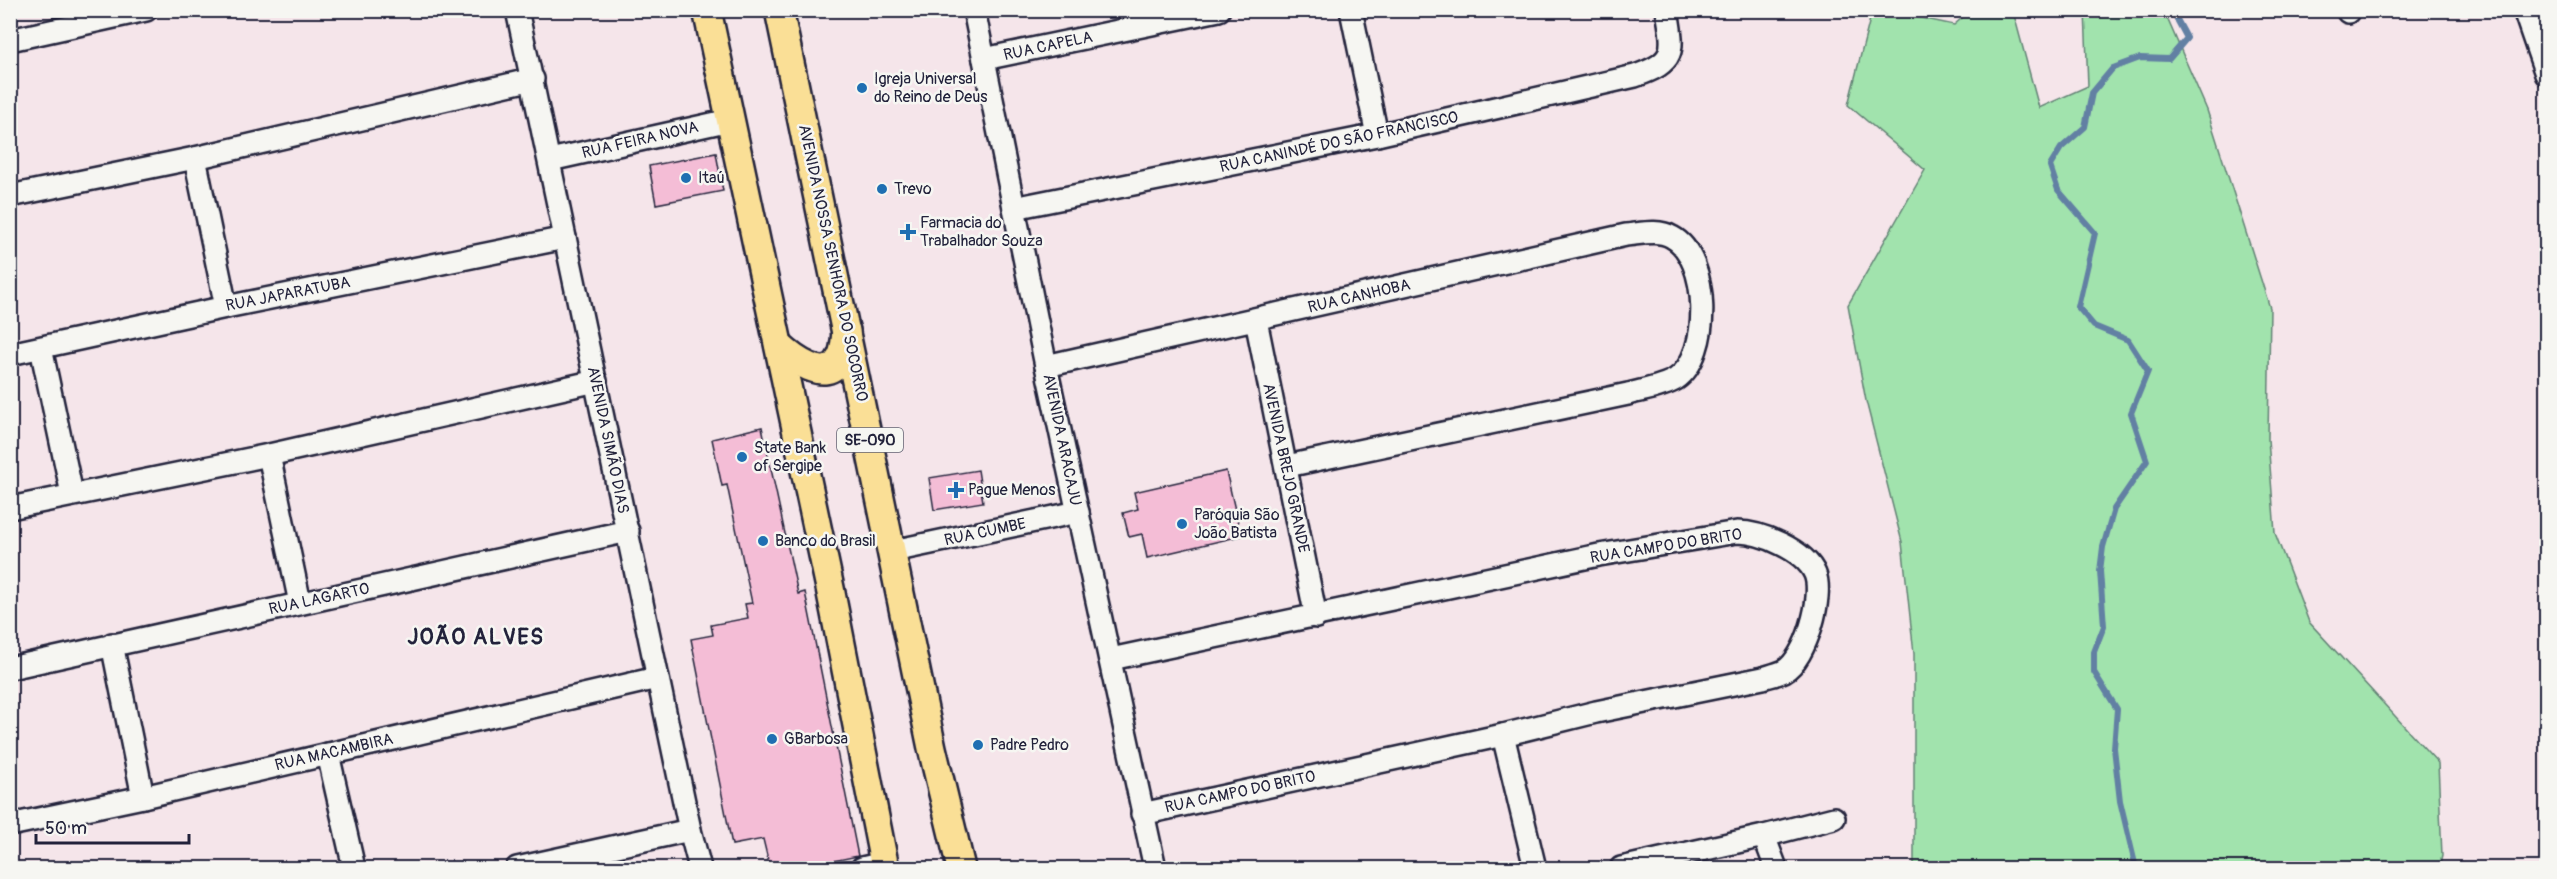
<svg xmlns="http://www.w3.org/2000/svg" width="2557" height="879" viewBox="0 0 2557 879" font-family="Pangolin,sans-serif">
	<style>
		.green { fill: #a1e3ad; stroke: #628274; stroke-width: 1.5 }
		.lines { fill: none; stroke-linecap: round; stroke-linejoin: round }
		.stream { stroke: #6280a3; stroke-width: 6 }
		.building { fill: #f4bdd6; stroke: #22223b; stroke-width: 1.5 }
		.minor-casing { stroke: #22223b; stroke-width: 26 }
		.major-casing { stroke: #22223b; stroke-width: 32 }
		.minor { stroke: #f6f6f2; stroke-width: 21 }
		.major { stroke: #fadf96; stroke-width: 27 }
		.poi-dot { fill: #1f6fb2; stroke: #f6f6f2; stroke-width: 2 }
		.labels { text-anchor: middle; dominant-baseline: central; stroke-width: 5; stroke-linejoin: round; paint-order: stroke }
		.shield { fill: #f6f6f2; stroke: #626272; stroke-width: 1.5 }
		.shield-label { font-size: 15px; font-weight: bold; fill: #22223b }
		.street-label { font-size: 16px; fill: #22223b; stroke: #f6f6f2 }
		.poi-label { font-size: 16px; fill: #22223b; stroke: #f6f6f2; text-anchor: start }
		.district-label { font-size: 22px; font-weight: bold; letter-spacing: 1.5px; fill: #22223b; stroke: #f6f6f2 }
	</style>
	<rect width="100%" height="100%" fill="#f5e5ea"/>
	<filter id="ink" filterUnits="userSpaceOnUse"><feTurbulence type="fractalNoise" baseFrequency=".0167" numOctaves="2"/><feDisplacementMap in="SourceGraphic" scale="12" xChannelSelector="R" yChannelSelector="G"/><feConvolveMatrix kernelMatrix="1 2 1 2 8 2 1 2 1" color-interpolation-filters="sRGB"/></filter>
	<g filter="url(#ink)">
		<polygon class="green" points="1872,11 1888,11 1954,25 1970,11 2013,11 2039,108 2088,86 2085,11 2164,11 2207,110 2270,308 2268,439 2275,533 2309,622 2438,763 2442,856 2439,868 1914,868 1914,654 1902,542 1866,401 1848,305 1925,170 1848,105"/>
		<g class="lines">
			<polyline class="stream" points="2136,868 2120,801 2114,748 2117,709 2094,672 2094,652 2104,626 2100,571 2103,547 2114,509 2147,461 2131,413 2148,371 2128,340 2094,326 2078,307 2095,233 2058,190 2050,166 2061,148 2085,127 2092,93 2113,68 2140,58 2169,59 2187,38 2172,10"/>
		</g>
		<g class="building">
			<polygon points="716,153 723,191 656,204 649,166"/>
			<polygon points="762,427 798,594 805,592 858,856 799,868 770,868 763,839 732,845 691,639 713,635 711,625 748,618 745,604 752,603 727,485 722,486 712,439"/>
			<polygon points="978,470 983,502 934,510 929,478"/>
			<polygon points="1226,471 1241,536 1147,558 1142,534 1129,537 1123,513 1138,509 1134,492"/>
		</g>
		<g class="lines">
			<g class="minor-casing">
				<g id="minor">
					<polyline points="517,10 690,830 700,868"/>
					<polyline points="974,10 1046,366 1155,868"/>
					<polyline points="1351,10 1377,135"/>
					<polyline points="2347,10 2348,12"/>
					<polyline points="2524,10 2546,74"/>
					<polyline points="2542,10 2546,11"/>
					<polyline points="10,40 146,10"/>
					<polyline points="984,59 1219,10"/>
					<polyline points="195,158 226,307"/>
					<polyline points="550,160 730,120"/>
					<polyline points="10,196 195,158 533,79"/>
					<path d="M1014,208L1377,135L1635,76C1677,62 1674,51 1667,10"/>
					<polyline points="1256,320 1316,617"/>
					<polyline points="41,348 72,494"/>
					<polyline points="10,354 226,307 565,238"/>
					<path d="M1046,366L1626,235C1640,234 1658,229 1672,237C1710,257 1712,355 1676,379C1663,387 1643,390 1628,394L1287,466"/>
					<polyline points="269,455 300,603"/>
					<polyline points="10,508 269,455 596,381"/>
					<polyline points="893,551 1078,512"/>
					<polyline points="112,644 143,797"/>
					<path d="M1111,659L1599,555L1737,532C1761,532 1805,550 1815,574C1824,596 1806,659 1784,671C1778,674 1769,676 1763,678L1596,712L1503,735L1142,814"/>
					<polyline points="10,668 628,531"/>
					<polyline points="1503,735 1535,868"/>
					<polyline points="328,754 354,868"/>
					<polyline points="10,825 143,797 657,678"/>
					<polyline points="1764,836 1834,818"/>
					<polyline points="517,868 690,830"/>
					<polyline points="862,868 884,863"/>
					<polyline points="1621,868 1764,836 1776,868"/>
				</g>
			</g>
			<g class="major-casing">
				<g id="major">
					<polyline points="707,10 830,588 885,868"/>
					<polyline points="779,10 932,748 961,868"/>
					<path d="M779,346C792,358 826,385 840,359C845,351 845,340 846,331"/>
				</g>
			</g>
			<use href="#minor" class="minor"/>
			<use href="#major" class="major"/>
		</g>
	</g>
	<g class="poi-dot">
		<circle cx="862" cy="88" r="6"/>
		<circle cx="686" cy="178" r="6"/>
		<circle cx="882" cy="189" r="6"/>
		<path d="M905 223h6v6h6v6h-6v6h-6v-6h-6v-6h6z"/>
		<circle cx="742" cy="457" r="6"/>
		<path d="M953 481h6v6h6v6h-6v6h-6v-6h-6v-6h6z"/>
		<circle cx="1182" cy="524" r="6"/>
		<circle cx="763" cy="541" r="6"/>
		<circle cx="772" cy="739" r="6"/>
		<circle cx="978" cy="745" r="6"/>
	</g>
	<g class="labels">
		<rect class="shield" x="837" y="428" width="66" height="24" rx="4.5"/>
		<g class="shield-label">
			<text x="870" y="440">SE-090</text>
		</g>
		<g class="street-label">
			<text transform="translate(1048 46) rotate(-12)">RUA CAPELA</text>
			<text transform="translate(640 140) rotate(-13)">RUA FEIRA NOVA</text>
			<text transform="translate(1339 142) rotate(-12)">RUA CANINDÉ DO SÃO FRANCISCO</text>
			<text transform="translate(833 263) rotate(78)">AVENIDA NOSSA SENHORA DO SOCORRO</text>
			<text transform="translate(288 294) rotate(-11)">RUA JAPARATUBA</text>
			<text transform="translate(1359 296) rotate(-13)">RUA CANHOBA</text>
			<text transform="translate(608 440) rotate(78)">AVENIDA SIMÃO DIAS</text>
			<text transform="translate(1062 440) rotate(78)">AVENIDA ARACAJU</text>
			<text transform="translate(1286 468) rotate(78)">AVENIDA BREJO GRANDE</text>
			<text transform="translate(985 532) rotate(-12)">RUA CUMBE</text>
			<text transform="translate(1666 546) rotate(-9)">RUA CAMPO DO BRITO</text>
			<text transform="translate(319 599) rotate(-12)">RUA LAGARTO</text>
			<text transform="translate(334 752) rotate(-13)">RUA MACAMBIRA</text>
			<text transform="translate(1240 792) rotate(-12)">RUA CAMPO DO BRITO</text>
		</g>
		<g class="poi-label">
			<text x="874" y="79">Igreja Universal<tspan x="874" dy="18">do Reino de Deus</tspan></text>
			<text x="698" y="178">Itaú</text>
			<text x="894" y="189">Trevo</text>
			<text x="920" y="223">Farmacia do<tspan x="920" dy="18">Trabalhador Souza</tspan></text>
			<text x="754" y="448">State Bank<tspan x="754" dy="18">of Sergipe</tspan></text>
			<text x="968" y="490">Pague Menos</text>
			<text x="1194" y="515">Paróquia São<tspan x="1194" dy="18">João Batista</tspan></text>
			<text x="775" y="541">Banco do Brasil</text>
			<text x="784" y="739">GBarbosa</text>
			<text x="990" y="745">Padre Pedro</text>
		</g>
		<g class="district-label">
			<text x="476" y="637">JOÃO ALVES</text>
		</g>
	</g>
	<rect width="2557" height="879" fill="none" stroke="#f6f6f2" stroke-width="36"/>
	<rect x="18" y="18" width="2521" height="843" fill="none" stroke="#22223b" stroke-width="2" filter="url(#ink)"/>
	<path d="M36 834v9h153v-9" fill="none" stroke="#22223b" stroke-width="3"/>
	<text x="45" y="834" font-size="18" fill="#22223b" stroke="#f6f6f2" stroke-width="4.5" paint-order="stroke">50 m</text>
</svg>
